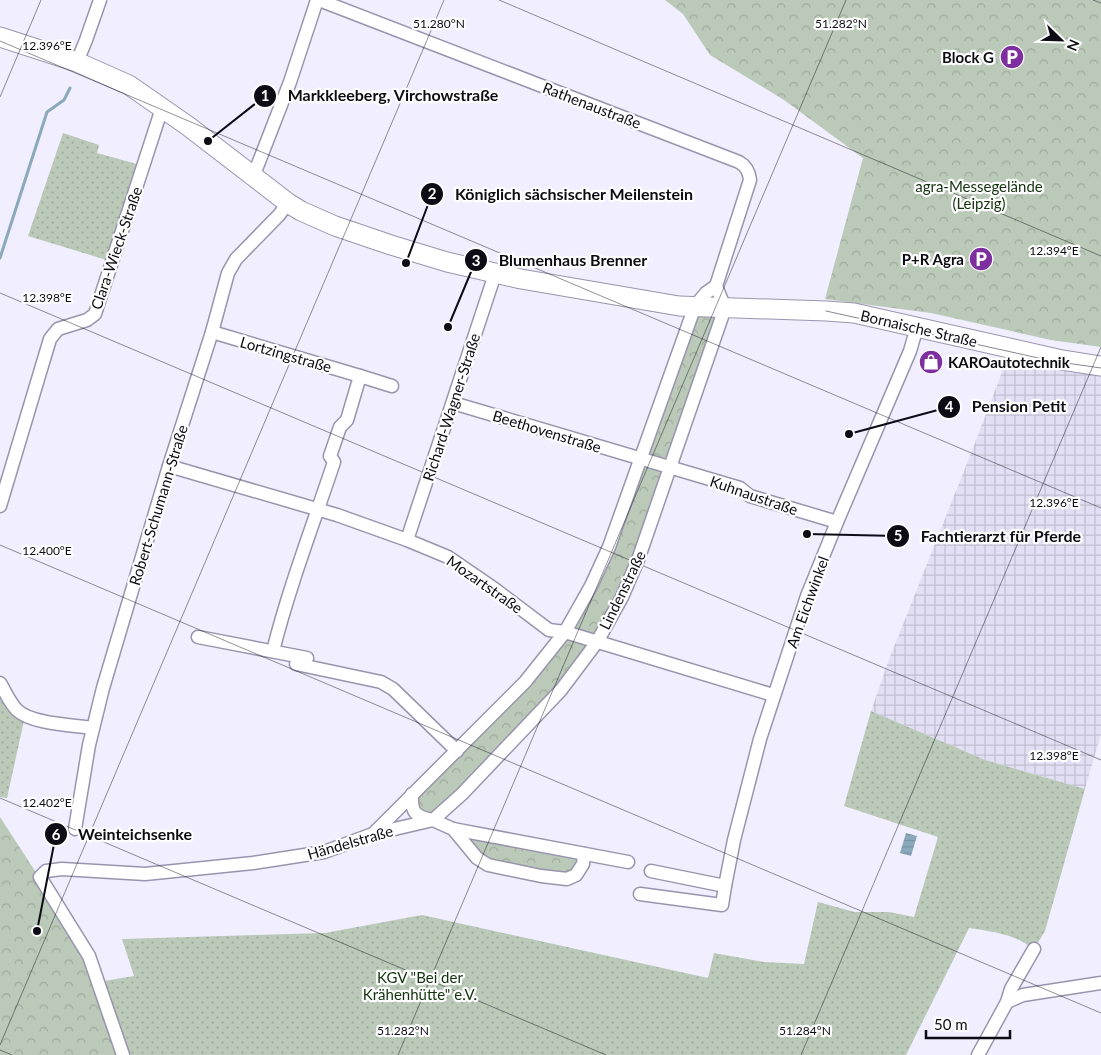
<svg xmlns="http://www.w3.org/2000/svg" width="1101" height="1055" viewBox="0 0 1101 1055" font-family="Lato,sans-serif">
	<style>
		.industrial { fill: url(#industrial-grid) }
		.grass { fill: url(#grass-dots) }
		.forest { fill: url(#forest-crowns) }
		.water { fill: url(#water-rules) }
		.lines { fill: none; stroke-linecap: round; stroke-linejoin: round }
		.stream { stroke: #8aa9ba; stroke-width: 3 }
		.street-casing { stroke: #9994ae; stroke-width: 15 }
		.secondary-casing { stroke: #9994ae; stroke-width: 21 }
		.street { stroke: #fff; stroke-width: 12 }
		.secondary { stroke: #fff; stroke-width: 19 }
		.tram { stroke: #888593; stroke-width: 1 }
		.ticks { fill: none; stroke: #0d0b14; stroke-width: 1; stroke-opacity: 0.45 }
		.labels { text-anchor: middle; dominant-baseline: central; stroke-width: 4.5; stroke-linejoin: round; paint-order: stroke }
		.poi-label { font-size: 15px; font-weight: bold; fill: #0d0b14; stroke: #fdfdfd; text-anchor: end }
		.street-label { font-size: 15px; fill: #0d0b14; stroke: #fdfdfd }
		.park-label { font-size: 15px; fill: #13320e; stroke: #fdfdfd }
		.ticks-label { font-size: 12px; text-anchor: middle; fill: #0d0b14; stroke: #fdfdfd; stroke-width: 4.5; stroke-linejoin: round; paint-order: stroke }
		.leader { fill: none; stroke: #0d0b14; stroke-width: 2 }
		.callout-dot { fill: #0d0b14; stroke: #fdfdfd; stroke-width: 2 }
		.mark-label { font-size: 15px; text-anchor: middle; font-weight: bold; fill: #fff }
		.callout-label { font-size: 16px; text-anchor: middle; font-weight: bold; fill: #0d0b14; stroke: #fdfdfd; stroke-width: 4.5; stroke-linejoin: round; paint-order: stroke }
	</style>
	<defs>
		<pattern id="industrial-grid" width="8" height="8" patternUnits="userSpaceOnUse" patternTransform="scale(1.25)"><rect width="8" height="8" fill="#e2dff4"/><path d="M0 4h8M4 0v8" fill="none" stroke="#c1bed0"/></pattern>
		<pattern id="grass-dots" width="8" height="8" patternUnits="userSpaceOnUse" patternTransform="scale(1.25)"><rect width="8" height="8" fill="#bac9b8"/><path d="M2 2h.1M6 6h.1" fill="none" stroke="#9fab9d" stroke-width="1.8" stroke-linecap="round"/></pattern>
		<pattern id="forest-crowns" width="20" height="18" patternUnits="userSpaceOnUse" patternTransform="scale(1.25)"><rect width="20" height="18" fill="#bac9b8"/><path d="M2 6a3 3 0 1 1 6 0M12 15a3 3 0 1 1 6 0" fill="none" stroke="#9fab9d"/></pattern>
		<pattern id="water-rules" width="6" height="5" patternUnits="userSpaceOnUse" patternTransform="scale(1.25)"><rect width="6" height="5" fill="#8aa9ba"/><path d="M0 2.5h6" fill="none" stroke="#76909f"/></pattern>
	</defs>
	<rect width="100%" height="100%" fill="#f1eeff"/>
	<polygon class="industrial" points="1009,348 1101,366 1101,734 1085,789 985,760 871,711 888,662 971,453 1002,372"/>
	<g class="grass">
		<polygon points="63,133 99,145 97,153 144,166 113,262 28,236"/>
		<polygon points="0,683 25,716 7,798 0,797"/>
		<path d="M871,711L985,760L1085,789L1045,931L1034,949C1014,934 994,932 969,928L906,1055H123L98,982L134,976L122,939L325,933L422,915L708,978L714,953L764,962L804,964L818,902L855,912H889L914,917L938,837L844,806Z"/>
	</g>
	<g class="forest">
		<polygon points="665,0 1101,0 1101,347 1051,340 931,313 825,299 863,158 784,100 710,55 683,14"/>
		<polygon points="695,306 725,308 638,560 561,690 433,820 423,818 412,794 525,682 591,586"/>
		<polygon points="0,817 83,945 123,1055 0,1055"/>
		<polygon points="453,829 584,854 576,875 488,865"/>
	</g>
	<polygon class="water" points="906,833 917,836 911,856 900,853"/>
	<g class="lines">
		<polyline class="stream" points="0,258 47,112 64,100 70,88"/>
		<g class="street-casing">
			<g id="street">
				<path d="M319,0L739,162C746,166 749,171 750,180L716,286L725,308L638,560L622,597L597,642L561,690L462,794L433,820C415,817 411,812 412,794"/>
				<polyline points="77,62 86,40 100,0"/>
				<polyline points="253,177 290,82 317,0"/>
				<path d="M212,332L360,376L347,420L340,427L330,456L334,462C313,525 289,587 273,651"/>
				<polyline points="360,376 392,386"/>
				<polyline points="453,403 740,488 750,496 837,522"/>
				<polyline points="169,466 337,515 407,540 448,557 496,590 549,630 565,632 773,695"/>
				<polyline points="0,506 50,339 58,329 87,320 95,314 162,108"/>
				<polyline points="407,540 495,274"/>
				<polyline points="198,637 307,658"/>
				<polyline points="296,664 381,682 393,689 457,751"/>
				<path d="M0,683C5,691 9,702 17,710C31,724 73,725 93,728"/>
				<polyline points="75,829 89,745 103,688 169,466 212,332 228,273 236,259 279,215 288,203"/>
				<polyline points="453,829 477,858 488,865 541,876 567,879 576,875 583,864 584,854"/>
				<polyline points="373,834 525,682 565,632 591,586 609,547 695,306 706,293 716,286"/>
				<polyline points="651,871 725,886 734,840 760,739 807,596 837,522 910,351 917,327"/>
				<polyline points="640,894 722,905 725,886"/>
				<polyline points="1007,1002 1023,995 1101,983"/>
				<polyline points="123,1055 89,956 40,877 46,871 62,869 145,874 253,863 324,852 373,834 433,820 453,829 628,862"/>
				<polyline points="978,1055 1007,1002 1011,989 1034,949"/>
			</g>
		</g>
		<g class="secondary-casing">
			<polyline id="secondary" points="0,37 77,62 129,85 188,126 288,203 301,211 335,226 391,245 447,262 521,279 679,306 826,311 854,313 1062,360 1101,366"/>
		</g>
		<use href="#street" class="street"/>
		<use href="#secondary" class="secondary"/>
		<polyline class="tram" points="826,311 1052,361 1101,368"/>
	</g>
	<path class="ticks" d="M499,0L1101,256M1093,0L1101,3M0,41L1101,508M0,97L41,0M0,293L1101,760M0,545L1101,1013M0,798L606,1055M0,1045L444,0M0,1050L12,1055M398,1055L846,0M801,1055L1101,347"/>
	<defs>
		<g id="parking-disc" transform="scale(1.25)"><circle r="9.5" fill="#7d2e9f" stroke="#fdfdfd"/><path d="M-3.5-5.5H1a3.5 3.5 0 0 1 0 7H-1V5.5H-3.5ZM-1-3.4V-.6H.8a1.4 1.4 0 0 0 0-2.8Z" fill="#fff"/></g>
		<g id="shop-disc" transform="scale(1.25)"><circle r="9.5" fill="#7d2e9f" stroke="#fdfdfd"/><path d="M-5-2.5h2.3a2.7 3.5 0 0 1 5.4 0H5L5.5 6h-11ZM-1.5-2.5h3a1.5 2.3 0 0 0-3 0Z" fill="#fff"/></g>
	</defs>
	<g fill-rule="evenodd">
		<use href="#parking-disc" x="1012" y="57"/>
		<use href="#parking-disc" x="981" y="259"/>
		<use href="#shop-disc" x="931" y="362"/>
	</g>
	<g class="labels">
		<g class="poi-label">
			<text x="994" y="57">Block G</text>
			<text x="964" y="259">P+R Agra</text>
			<text x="948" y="362" text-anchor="start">KAROautotechnik</text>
		</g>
		<g class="street-label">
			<text transform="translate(592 105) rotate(21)">Rathenaustraße</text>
			<text transform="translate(116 248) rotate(-71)">Clara-Wieck-Straße</text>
			<text transform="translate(919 328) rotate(13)">Bornaische Straße</text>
			<text transform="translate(286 354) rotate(16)">Lortzingstraße</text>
			<text transform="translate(451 407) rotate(-72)">Richard-Wagner-Straße</text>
			<text transform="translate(547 431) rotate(17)">Beethovenstraße</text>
			<text transform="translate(754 495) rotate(19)">Kuhnaustraße</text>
			<text transform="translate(158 505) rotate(-73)">Robert-Schumann-Straße</text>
			<text transform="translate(485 584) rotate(35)">Mozartstraße</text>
			<text transform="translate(622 590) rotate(-64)">Lindenstraße</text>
			<text transform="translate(807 602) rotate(-70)">Am Eichwinkel</text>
			<text transform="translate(350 842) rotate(-16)">Händelstraße</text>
		</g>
		<g class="park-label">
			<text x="979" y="186">agra-Messegelände<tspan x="979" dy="17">(Leipzig)</tspan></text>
			<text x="420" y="977">KGV "Bei der<tspan x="420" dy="17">Krähenhütte" e.V.</tspan></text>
		</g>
	</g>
	<g class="ticks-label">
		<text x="439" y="28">51.280°N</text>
		<text x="841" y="28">51.282°N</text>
		<text x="47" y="50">12.396°E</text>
		<text x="1054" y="255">12.394°E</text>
		<text x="47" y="302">12.398°E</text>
		<text x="1054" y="507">12.396°E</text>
		<text x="47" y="555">12.400°E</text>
		<text x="1054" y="760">12.398°E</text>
		<text x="47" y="807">12.402°E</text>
		<text x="403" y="1035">51.282°N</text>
		<text x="805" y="1035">51.284°N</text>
	</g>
	<path class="leader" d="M208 141L265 96M406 263L432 194M448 327L476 260M849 434L949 407M807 534L898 536M37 931L56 834"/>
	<g class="callout-dot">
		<circle cx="208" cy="141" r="5"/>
		<circle cx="406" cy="263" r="5"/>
		<circle cx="448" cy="327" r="5"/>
		<circle cx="849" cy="434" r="5"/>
		<circle cx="807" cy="534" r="5"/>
		<circle cx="37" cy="931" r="5"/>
		<circle cx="265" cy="96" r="12"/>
		<circle cx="432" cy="194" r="12"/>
		<circle cx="476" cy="260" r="12"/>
		<circle cx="949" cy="407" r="12"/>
		<circle cx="898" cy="536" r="12"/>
		<circle cx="56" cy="834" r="12"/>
	</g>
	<g class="mark-label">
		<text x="265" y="101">1</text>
		<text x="432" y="199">2</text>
		<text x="476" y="266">3</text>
		<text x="949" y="412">4</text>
		<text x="898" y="541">5</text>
		<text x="56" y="840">6</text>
	</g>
	<g class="callout-label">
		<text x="393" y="101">Markkleeberg, Virchowstraße</text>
		<text x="574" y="200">Königlich sächsischer Meilenstein</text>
		<text x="573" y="266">Blumenhaus Brenner</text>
		<text x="1019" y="412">Pension Petit</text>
		<text x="1001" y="542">Fachtierarzt für Pferde</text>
		<text x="135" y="840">Weinteichsenke</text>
	</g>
	<g transform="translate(1061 40) rotate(113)" stroke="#fdfdfd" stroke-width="4" paint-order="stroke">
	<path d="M0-4L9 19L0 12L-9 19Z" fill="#0d0b14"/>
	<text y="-8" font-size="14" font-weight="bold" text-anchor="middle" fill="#0d0b14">N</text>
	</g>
	<path d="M926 1030v8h84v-8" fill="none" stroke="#0d0b14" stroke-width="2.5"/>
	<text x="934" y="1030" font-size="15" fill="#0d0b14" stroke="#fdfdfd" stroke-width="4" paint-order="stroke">50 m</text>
</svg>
